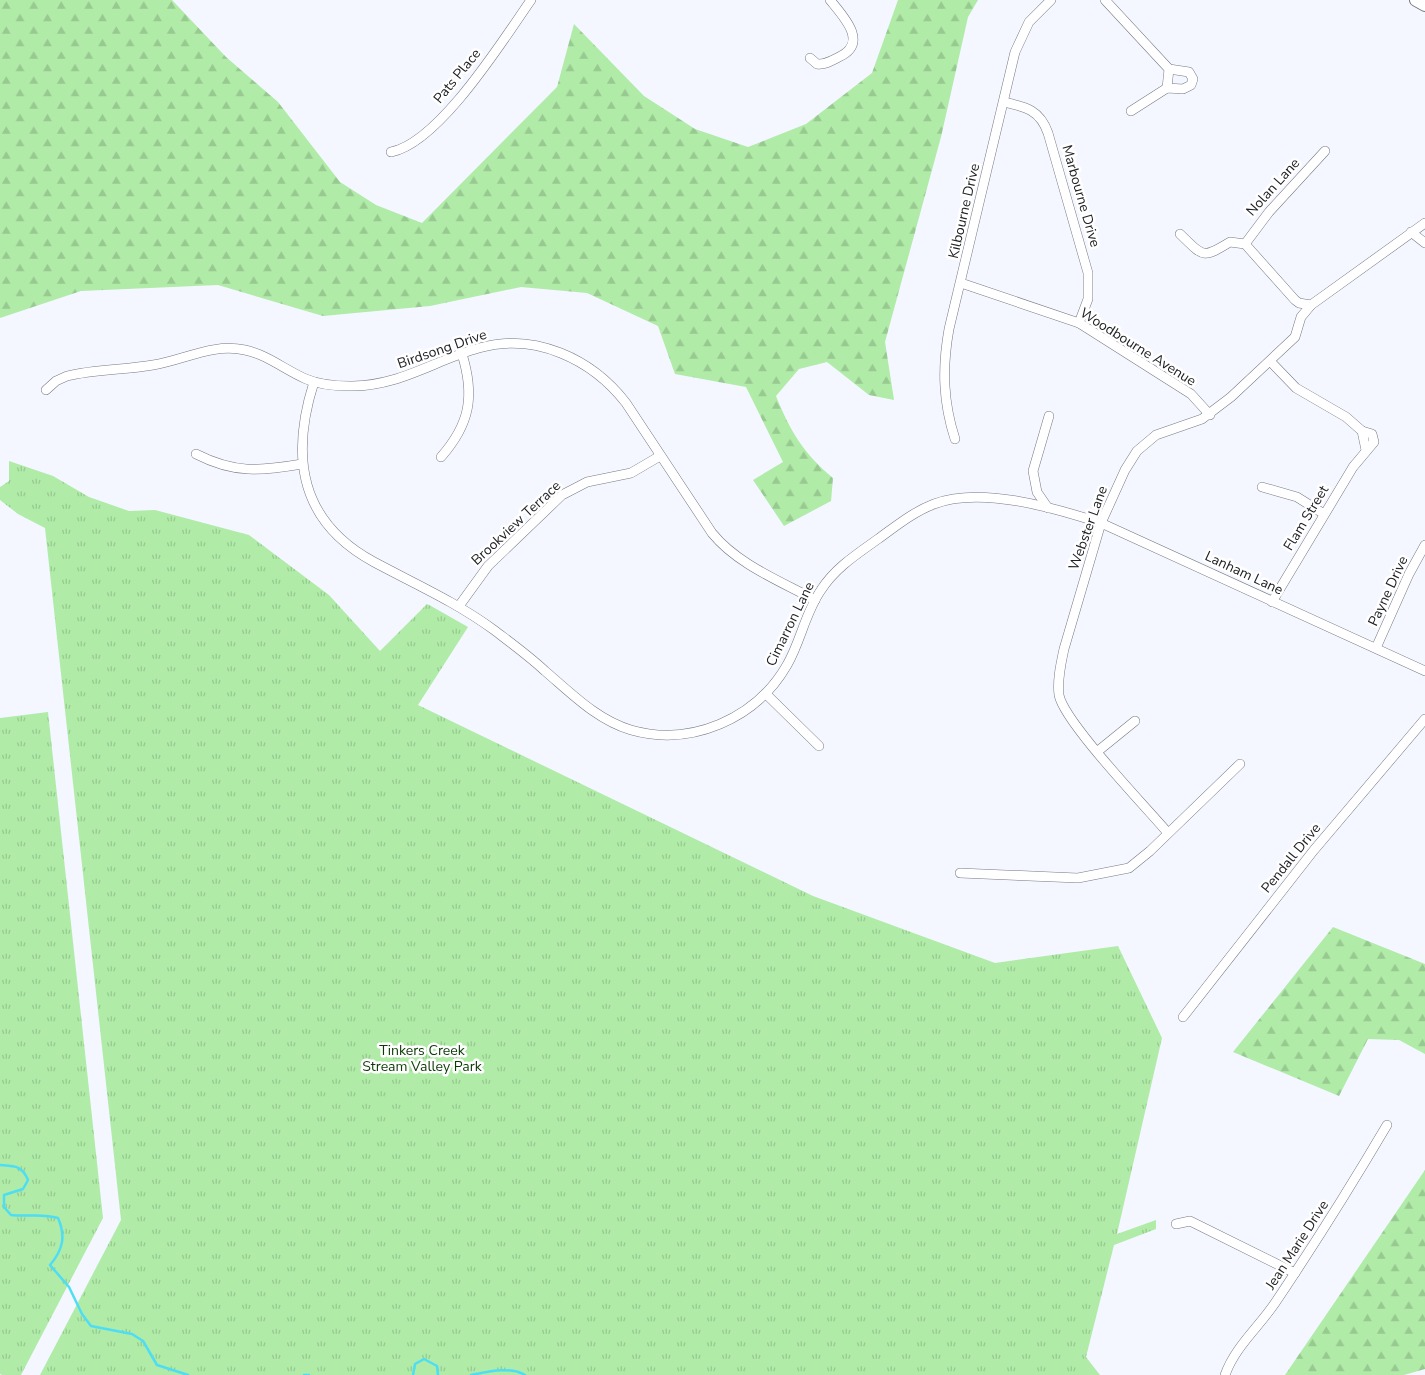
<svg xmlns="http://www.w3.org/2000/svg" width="1425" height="1375" viewBox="0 0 1425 1375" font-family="'Nunito Sans',sans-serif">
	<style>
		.forest { fill: url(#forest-firs) }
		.park { fill: url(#park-tufts) }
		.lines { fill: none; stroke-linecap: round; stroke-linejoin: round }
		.stream { stroke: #4ddef6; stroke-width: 2.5 }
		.minor-casing { stroke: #767a82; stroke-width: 10 }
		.primary-casing { stroke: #767a82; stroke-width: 14 }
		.minor { stroke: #fff; stroke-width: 9 }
		.primary { stroke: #fff; stroke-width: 12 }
		.labels { text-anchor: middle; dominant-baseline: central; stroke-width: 5; stroke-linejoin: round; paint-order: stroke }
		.street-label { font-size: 14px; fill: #212226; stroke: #fff }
		.park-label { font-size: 14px; fill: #0c3a06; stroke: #fff }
	</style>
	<defs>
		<pattern id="forest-firs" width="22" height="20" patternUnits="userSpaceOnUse" patternTransform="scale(1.25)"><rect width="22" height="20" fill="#b0eba7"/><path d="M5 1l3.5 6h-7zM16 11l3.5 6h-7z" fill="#97c990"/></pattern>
		<pattern id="park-tufts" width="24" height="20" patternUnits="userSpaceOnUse" patternTransform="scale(1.25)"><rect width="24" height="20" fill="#b0eba7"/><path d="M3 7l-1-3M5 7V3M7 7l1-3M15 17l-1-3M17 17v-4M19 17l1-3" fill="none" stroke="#97c990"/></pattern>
	</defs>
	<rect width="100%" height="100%" fill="#f4f7ff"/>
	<g class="forest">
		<path d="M0,0H172L226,57L278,102L340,182L376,205L422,223L557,87L574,24L644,96L695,129L748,147L806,124L872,73L898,0H978L968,17L941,137L885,342L894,400L869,395L827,362L799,369L776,396C790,431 804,454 833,478L831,501L784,526L753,480L783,462L746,387L675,374L658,326L587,293L521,287L430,306L323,316L218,285L81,291L0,318Z"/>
		<polygon points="1333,927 1425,964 1425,1054 1399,1040 1368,1039 1339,1096 1233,1052"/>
		<polygon points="1425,1170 1425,1369 1404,1375 1285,1375"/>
	</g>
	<g class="park">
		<polygon points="9,461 53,476 89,497 129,511 155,510 249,535 329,595 380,651 427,604 431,606 468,627 418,705 813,896 995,963 1118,946 1162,1038 1117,1234 1156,1220 1156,1229 1114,1245 1086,1357 1100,1375 40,1375 121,1220 45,528 18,514 0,500 0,487 9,481"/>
		<polygon points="48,712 103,1218 21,1375 2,1375 0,1374 0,718"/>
	</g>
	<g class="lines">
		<g class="stream">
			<path d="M0,1165C14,1166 22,1165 28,1180L23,1189L4,1195V1207L11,1215C28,1217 42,1213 58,1218C66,1236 63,1250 50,1265L69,1287L82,1314L91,1326L132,1334L143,1341L157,1365L188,1375"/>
			<polyline points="304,1375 309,1375"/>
			<polyline points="413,1375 415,1364 424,1359 437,1366 438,1375"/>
			<path d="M471,1375C487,1372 510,1366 525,1375"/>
		</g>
		<g class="minor-casing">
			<g id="minor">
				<polyline points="1105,0 1169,69 1167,88"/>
				<path d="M810,58L817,64C825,65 831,61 839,57C869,43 844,17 830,0"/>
				<path d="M1004,102C1026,107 1040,110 1048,133L1088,273V299L1079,323"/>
				<polyline points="1131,111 1167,88 1183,89 1191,85 1193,79 1189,72 1169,69"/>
				<path d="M391,152C439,143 503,40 531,0"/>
				<polyline points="1411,232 1425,243"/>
				<path d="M1180,234C1204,257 1202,259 1230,242L1245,244L1295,300L1299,303L1311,305"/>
				<polyline points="1245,244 1269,212 1325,151"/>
				<polyline points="961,283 1079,323 1191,394 1210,415"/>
				<polyline points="1270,361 1296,388 1346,417 1362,431 1366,450"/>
				<path d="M314,382C290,457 300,522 374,562C415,584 456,602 494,630C511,643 529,656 545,671C571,693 597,720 631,730C691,747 756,719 787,665C801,641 805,613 821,590C835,568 857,554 878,539C896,526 913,512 934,504C981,486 1055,508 1101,523L1425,671"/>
				<path d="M46,390L56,381L67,376C95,369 125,370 153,365C185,360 212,343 245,350C268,355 285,370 306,379C320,385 336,386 350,386C398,387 435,360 479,348C535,332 592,359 626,403L712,533C737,564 780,581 815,600"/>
				<path d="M955,439C943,402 942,368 949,329L1015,52L1029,22L1051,0"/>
				<path d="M196,454C235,474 261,471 302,464"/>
				<path d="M441,457C470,424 475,396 462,354"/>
				<polyline points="1262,487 1297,497 1324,514"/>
				<polyline points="1048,508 1037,492 1033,471 1049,416"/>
				<polyline points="1272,602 1353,467 1374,442 1372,434 1362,431"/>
				<polyline points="459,606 488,566 562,495 587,482 631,473 660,456"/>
				<polyline points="1376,648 1409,574 1425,545"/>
				<polyline points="766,694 819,746"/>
				<polyline points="1098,751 1135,721"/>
				<path d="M1168,833C1146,807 1064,722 1059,695C1057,680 1061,663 1064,649L1101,523L1125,470L1137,451L1156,435L1202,419L1231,397L1295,337L1301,317L1311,305L1425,223"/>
				<polyline points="960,873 1078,878 1129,868 1150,851 1240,764"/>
				<polyline points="1183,1017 1314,850 1425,719"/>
				<polyline points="1176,1224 1190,1221 1295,1273"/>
				<path d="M1225,1375C1235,1347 1258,1328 1275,1303C1314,1245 1351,1186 1387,1125"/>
			</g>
		</g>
		<g class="primary-casing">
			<polyline id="primary" points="1416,0 1425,5"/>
		</g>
		<use href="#minor" class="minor"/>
		<use href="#primary" class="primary"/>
	</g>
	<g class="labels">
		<g class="street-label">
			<text transform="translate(457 76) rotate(-51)">Pats Place</text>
			<text transform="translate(1273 187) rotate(-48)">Nolan Lane</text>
			<text transform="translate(1081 196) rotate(74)">Marbourne Drive</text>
			<text transform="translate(964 211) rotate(-77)">Kilbourne Drive</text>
			<text transform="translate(1138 347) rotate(32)">Woodbourne Avenue</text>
			<text transform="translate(442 349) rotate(-19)">Birdsong Drive</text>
			<text transform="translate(1306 518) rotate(-59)">Flam Street</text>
			<text transform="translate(516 523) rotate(-43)">Brookview Terrace</text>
			<text transform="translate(1088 528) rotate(-70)">Webster Lane</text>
			<text transform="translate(1244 573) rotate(25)">Lanham Lane</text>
			<text transform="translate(1388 591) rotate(-65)">Payne Drive</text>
			<text transform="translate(790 624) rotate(-64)">Cimarron Lane</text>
			<text transform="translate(1291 858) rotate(-51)">Pendall Drive</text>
			<text transform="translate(1297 1245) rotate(-57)">Jean Marie Drive</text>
		</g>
		<g class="park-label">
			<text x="422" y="1050">Tinkers Creek<tspan x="422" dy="16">Stream Valley Park</tspan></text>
		</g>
	</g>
</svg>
